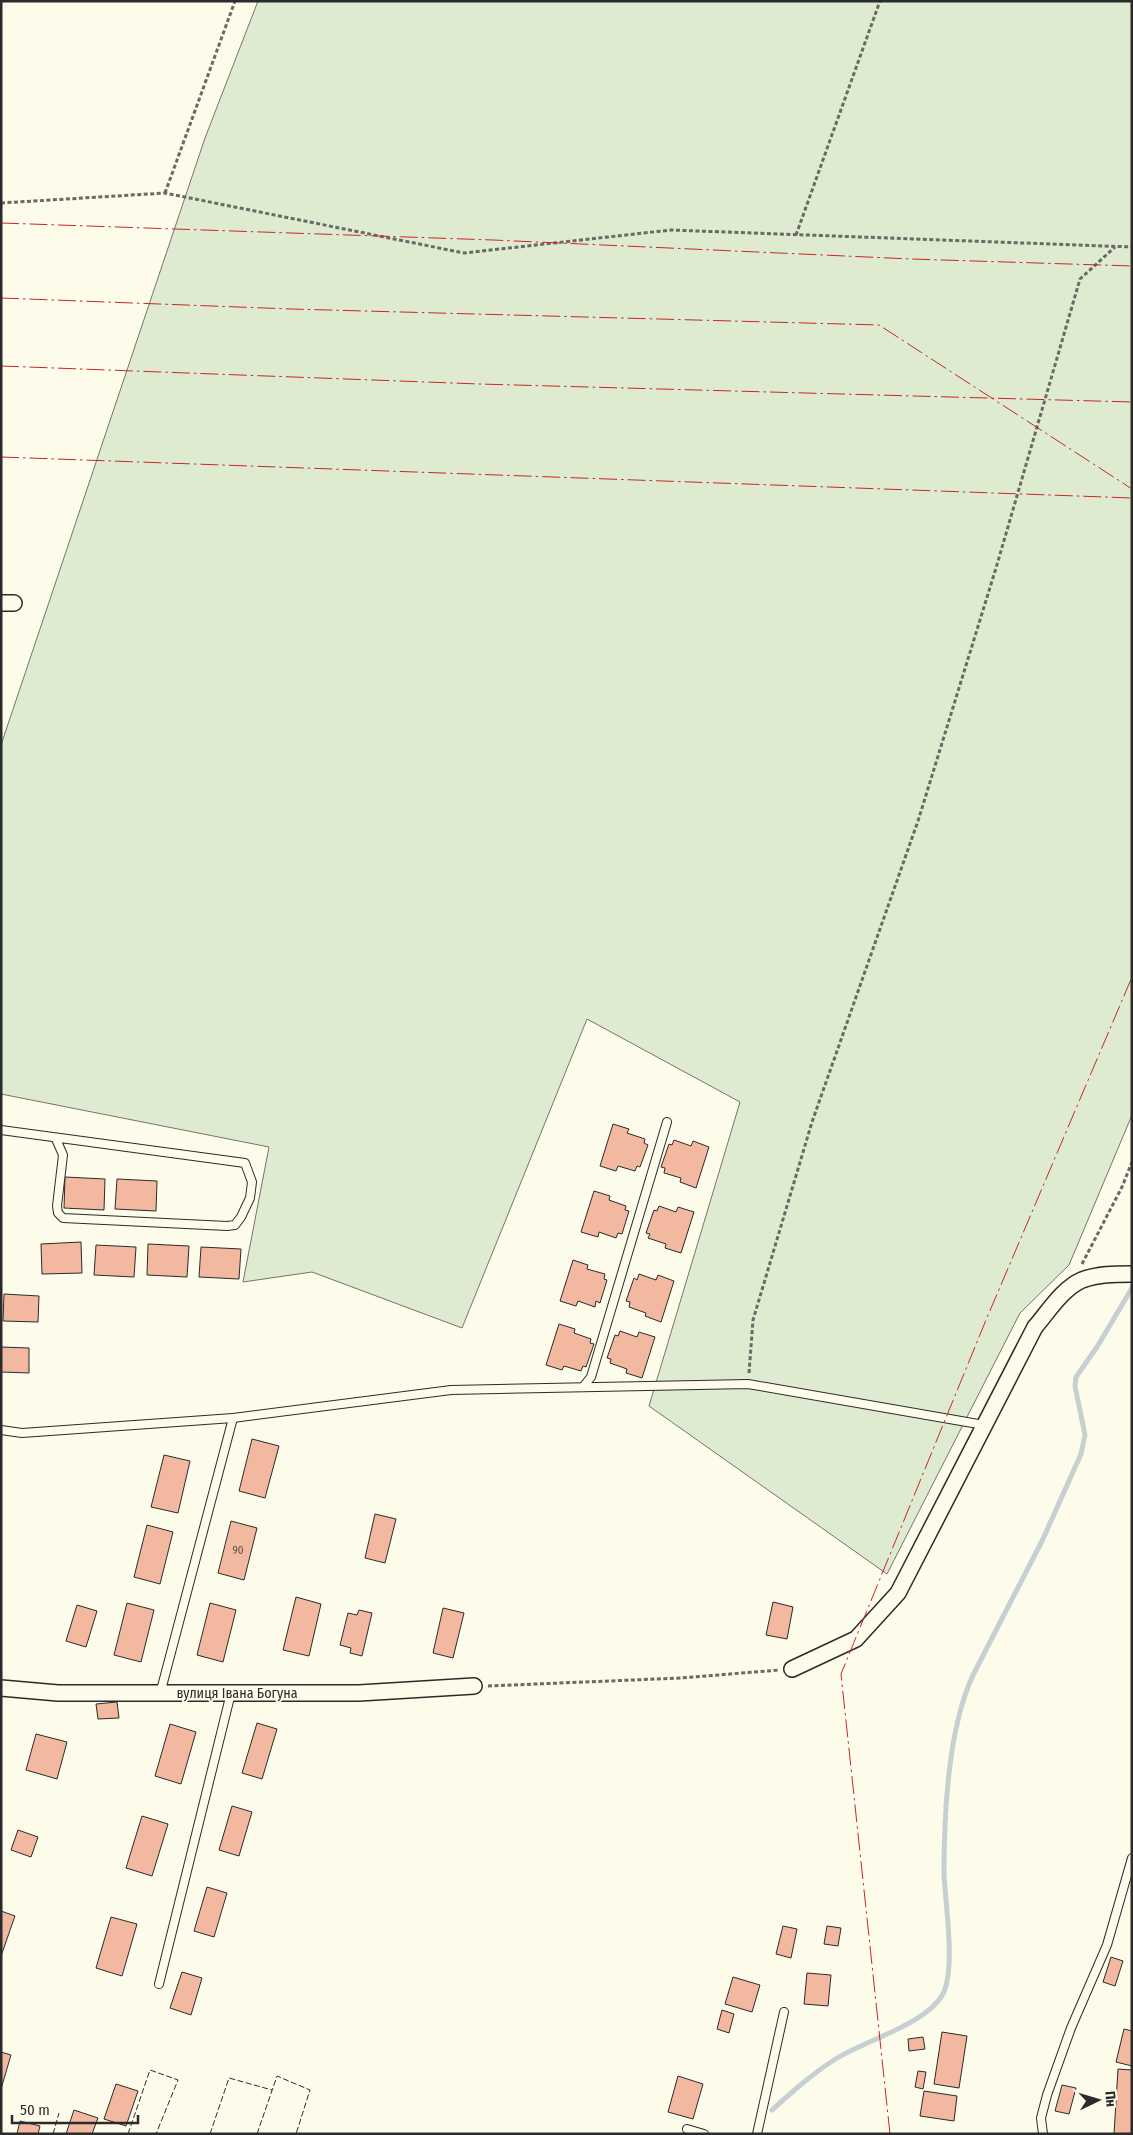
<svg xmlns="http://www.w3.org/2000/svg" width="1133" height="2135" viewBox="0 0 1133 2135" font-family="'Fira Sans Condensed',sans-serif">
	<style>
		.green { fill: #deebd1; stroke: #74746e }
		.lines { fill: none; stroke-linecap: round; stroke-linejoin: round }
		.stream { stroke: #c7d0d0; stroke-width: 5 }
		.building { fill: #f2b8a0; stroke: #2b2b2b }
		.lane-casing { stroke: #2b2b2b; stroke-width: 10 }
		.street-casing { stroke: #2b2b2b; stroke-width: 18 }
		.path { stroke: #6a6964; stroke-width: 3; stroke-dasharray: 4 2.5; stroke-linecap: butt }
		.lane { stroke: #fdfbea; stroke-width: 8 }
		.street { stroke: #fdfbea; stroke-width: 15 }
		.fence { stroke: #2b2b2b; stroke-width: 1; stroke-dasharray: 6 2.5; stroke-linecap: butt }
		.power { stroke: #c62828; stroke-width: 1; stroke-dasharray: 18 4 2.5 4; stroke-linecap: butt }
		.labels { text-anchor: middle; dominant-baseline: central; stroke-width: 4; stroke-linejoin: round; paint-order: stroke }
		.number-label { font-size: 11px; fill: #5d4e48 }
		.street-label { font-size: 14px; fill: #2b2b2b; stroke: #fdfbea }
	</style>
	<rect width="100%" height="100%" fill="#fdfbea"/>
	<polygon class="green" points="258,1 1132,1 1132,1115 1069,1265 1020,1313 887,1574 649,1406 740,1102 587,1019 462,1328 312,1272 243,1282 269,1147 1,1094 1,745 205,138"/>
	<g class="lines">
		<path class="stream" d="M772,2110C792,2092 812,2074 834,2060C863,2041 927,2024 943,1994C956,1967 945,1904 944,1873C944,1814 948,1729 973,1675L1043,1539L1081,1454L1085,1435L1075,1386L1076,1377L1097,1347L1132,1288"/>
	</g>
	<g class="building">
		<polygon points="613,1124 629,1129 627,1133 645,1139 644,1143 648,1145 640,1167 637,1166 635,1171 618,1166 616,1171 600,1166"/>
		<polygon points="674,1140 691,1146 693,1141 709,1147 696,1188 680,1182 681,1178 664,1173 665,1168 661,1167 669,1144 672,1145"/>
		<polygon points="65,1177 105,1179 104,1210 64,1208"/>
		<polygon points="117,1179 157,1181 156,1211 115,1209"/>
		<polygon points="594,1191 610,1196 609,1200 626,1206 625,1210 629,1211 622,1234 618,1233 616,1238 599,1232 598,1237 581,1232"/>
		<polygon points="659,1206 676,1212 678,1207 694,1212 681,1253 665,1248 666,1244 648,1238 650,1234 646,1233 654,1210 657,1211"/>
		<polygon points="81,1242 82,1273 42,1274 41,1244"/>
		<polygon points="148,1244 189,1246 187,1277 147,1275"/>
		<polygon points="96,1245 136,1247 134,1277 94,1275"/>
		<polygon points="201,1247 241,1249 239,1279 199,1277"/>
		<polygon points="573,1260 588,1265 587,1269 605,1274 604,1279 607,1280 600,1303 596,1301 595,1307 578,1301 576,1306 560,1301"/>
		<polygon points="639,1274 656,1280 658,1275 674,1281 661,1322 645,1316 646,1313 629,1307 630,1302 626,1301 634,1278 637,1280"/>
		<polygon points="4,1294 39,1296 38,1322 3,1321"/>
		<polygon points="559,1324 575,1329 574,1333 591,1339 590,1343 594,1344 586,1367 583,1366 581,1371 564,1366 562,1370 546,1365"/>
		<polygon points="620,1331 637,1337 639,1332 655,1337 642,1378 626,1373 627,1369 610,1363 611,1359 607,1358 615,1335 618,1336"/>
		<polygon points="1,1347 29,1348 29,1373 1,1372"/>
		<polygon points="252,1439 279,1446 265,1498 239,1491"/>
		<polygon points="164,1455 190,1461 178,1513 151,1507"/>
		<polygon points="375,1514 396,1519 385,1563 365,1558"/>
		<polygon points="231,1521 257,1528 244,1580 218,1573"/>
		<polygon points="147,1525 173,1532 160,1584 134,1577"/>
		<polygon points="296,1597 321,1604 309,1656 283,1650"/>
		<polygon points="773,1602 793,1607 787,1639 766,1635"/>
		<polygon points="127,1603 154,1610 141,1662 114,1655"/>
		<polygon points="210,1603 236,1610 223,1662 197,1655"/>
		<polygon points="77,1605 97,1611 86,1647 66,1641"/>
		<polygon points="443,1608 464,1613 453,1658 433,1653"/>
		<polygon points="359,1610 372,1613 362,1656 350,1653 351,1648 340,1645 348,1613 357,1615"/>
		<polygon points="117,1702 119,1718 98,1719 96,1704"/>
		<polygon points="257,1723 277,1729 262,1779 242,1773"/>
		<polygon points="170,1724 196,1732 181,1784 155,1776"/>
		<polygon points="36,1734 67,1742 57,1779 26,1770"/>
		<polygon points="232,1806 252,1812 239,1856 219,1850"/>
		<polygon points="142,1816 168,1824 152,1876 126,1868"/>
		<polygon points="18,1830 38,1837 31,1857 11,1850"/>
		<polygon points="207,1887 227,1893 214,1937 194,1931"/>
		<polygon points="1,1911 15,1916 1,1956"/>
		<polygon points="111,1917 137,1924 122,1976 96,1968"/>
		<polygon points="783,1926 797,1929 791,1958 776,1954"/>
		<polygon points="827,1926 841,1928 838,1946 824,1944"/>
		<polygon points="1111,1957 1123,1961 1115,1986 1103,1982"/>
		<polygon points="182,1972 202,1978 191,2015 170,2008"/>
		<polygon points="807,1973 831,1975 828,2006 804,2004"/>
		<polygon points="733,1977 760,1985 752,2012 725,2004"/>
		<polygon points="722,2010 734,2014 729,2033 717,2029"/>
		<polygon points="1124,2029 1132,2031 1132,2066 1116,2062"/>
		<polygon points="942,2032 967,2036 959,2088 934,2084"/>
		<polygon points="923,2037 925,2049 909,2051 908,2039"/>
		<polygon points="1,2052 11,2055 1,2089"/>
		<polygon points="1118,2069 1132,2070 1132,2134 1114,2134"/>
		<polygon points="918,2071 926,2072 923,2089 915,2087"/>
		<polygon points="678,2076 703,2084 693,2119 668,2112"/>
		<polygon points="116,2084 138,2091 126,2126 104,2119"/>
		<polygon points="1062,2085 1076,2088 1069,2114 1055,2111"/>
		<polygon points="924,2091 957,2096 954,2121 920,2116"/>
		<polygon points="74,2110 98,2118 92,2134 66,2134"/>
		<polygon points="20,2121 40,2126 38,2134 17,2134"/>
	</g>
	<g class="lines">
		<g class="lane-casing">
			<g id="lane">
				<polyline points="1,1130 245,1163 252,1182 250,1198 241,1217 235,1225 227,1226 63,1218 58,1213 57,1206 63,1155 56,1139"/>
				<polyline points="583,1387 591,1377 667,1122"/>
				<polyline points="1,1430 22,1433 233,1418 451,1390 748,1384 984,1425"/>
				<polyline points="160,1694 233,1418"/>
				<polyline points="159,1984 231,1693"/>
				<polyline points="687,2129 704,2134"/>
				<polyline points="757,2134 784,2012"/>
				<polyline points="1043,2134 1041,2118 1047,2095 1071,2028 1107,1945 1132,1858"/>
			</g>
		</g>
		<g class="street-casing">
			<g id="street">
				<polyline points="1,603 14,603"/>
				<path d="M792,1669L856,1639L898,1593L1035,1327C1048,1312 1063,1288 1082,1280C1098,1274 1115,1274 1132,1274"/>
				<polyline points="1,1688 58,1693 359,1693 474,1686"/>
			</g>
		</g>
		<g class="path">
			<polyline points="165,193 235,1"/>
			<polyline points="1,203 165,193 464,253 671,230 1132,247"/>
			<polyline points="796,235 880,1"/>
			<polyline points="1082,1264 1122,1187 1132,1162"/>
			<polyline points="749,1373 753,1320 812,1122 918,821 996,568 1080,279 1115,247"/>
			<polyline points="488,1686 681,1678 779,1670"/>
		</g>
		<use href="#lane" class="lane"/>
		<use href="#street" class="street"/>
		<g class="fence">
			<polyline points="53,2134 59,2113"/>
			<polyline points="128,2134 150,2070 178,2080 156,2134"/>
			<polyline points="210,2134 229,2078 272,2090"/>
			<polyline points="257,2134 277,2076 310,2090 296,2134"/>
		</g>
		<g class="power">
			<polyline points="1,223 493,240 911,259 1132,266"/>
			<polyline points="1,298 291,309 879,325 1132,489"/>
			<polyline points="1,366 479,384 1132,402"/>
			<polyline points="1,457 1132,498"/>
			<polyline points="890,2134 841,1674 986,1320 1132,977"/>
		</g>
	</g>
	<g class="labels">
		<g class="number-label">
			<text x="238" y="1550">90</text>
		</g>
		<g class="street-label">
			<text x="237" y="1693">вулиця Івана Богуна</text>
		</g>
	</g>
	<rect width="1133" height="2135" fill="none" stroke="#2b2b2b" stroke-width="5"/>
	<g transform="translate(1098 2100) rotate(85)" stroke="#fdfbea" stroke-width="4" paint-order="stroke">
	<path d="M0-4L9 19L0 12L-9 19Z" fill="#2b2b2b"/>
	<text y="-8" font-size="14" font-weight="bold" text-anchor="middle" fill="#2b2b2b">Пн</text>
	</g>
	<path d="M12 2115v8h126v-8" fill="none" stroke="#2b2b2b" stroke-width="2.5"/>
	<text x="20" y="2115" font-size="15" fill="#2b2b2b" stroke="#fdfbea" stroke-width="4" paint-order="stroke">50 m</text>
</svg>
